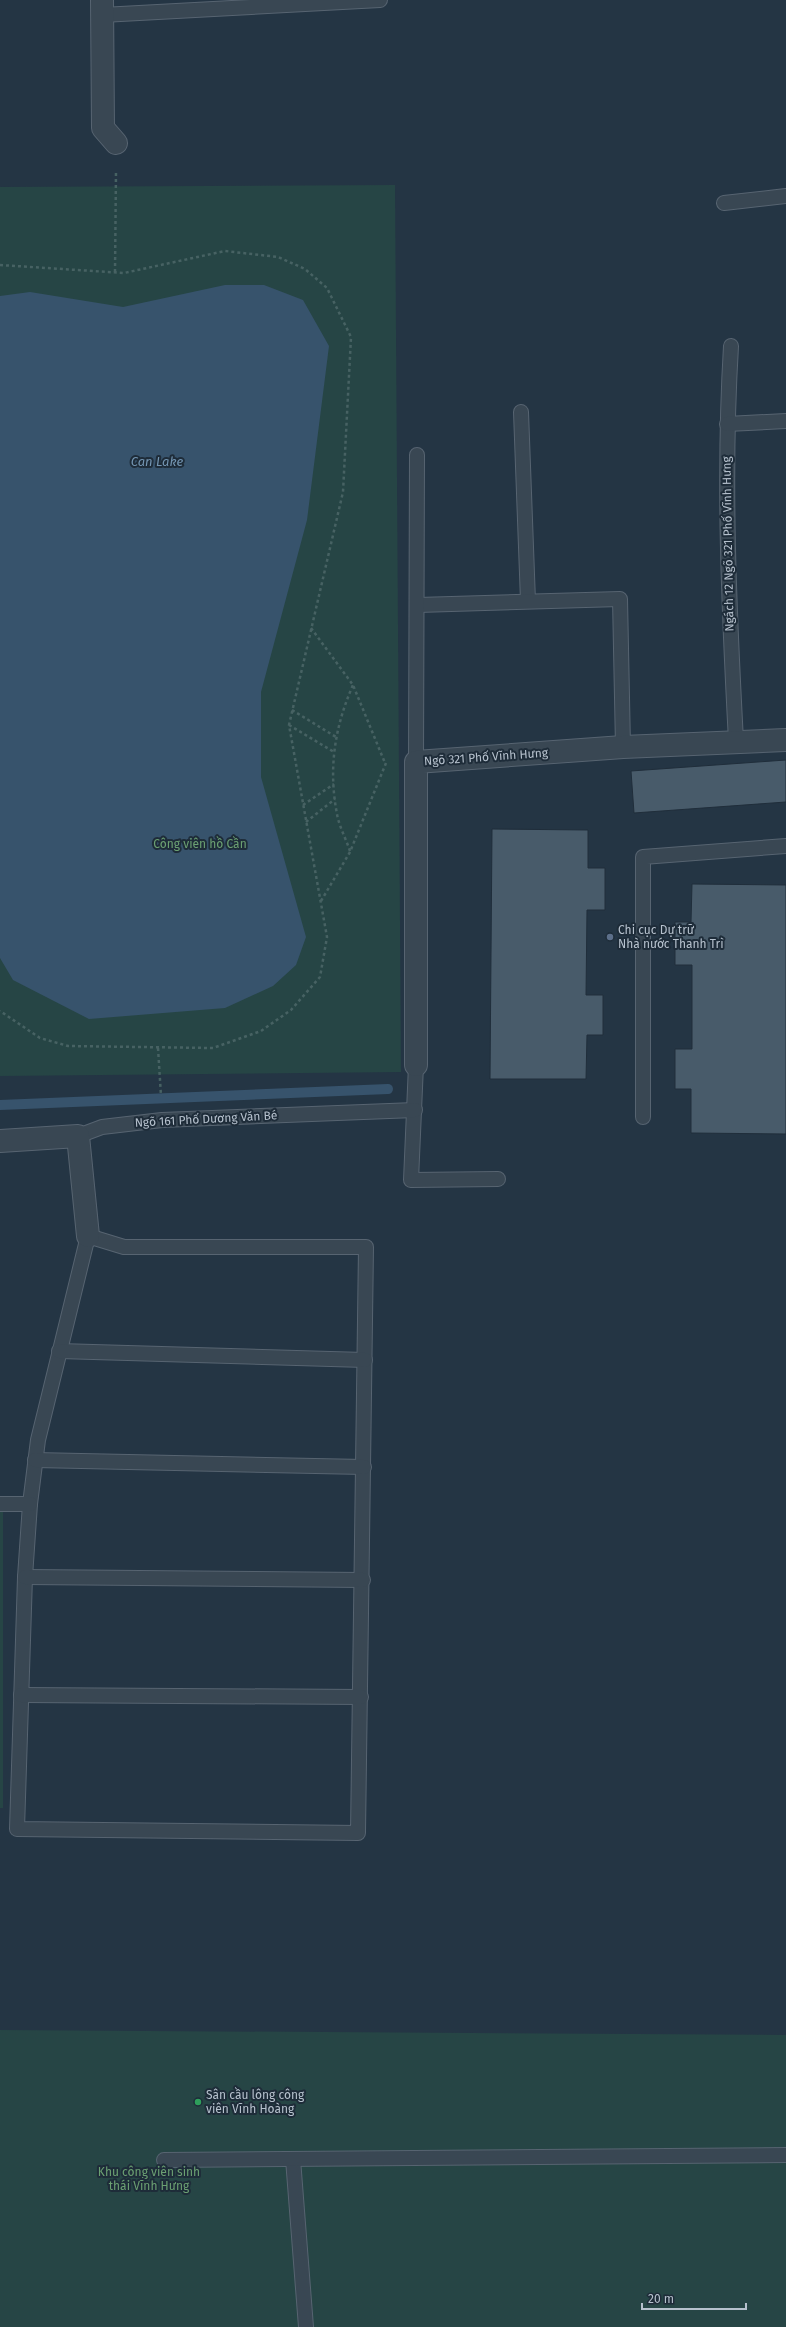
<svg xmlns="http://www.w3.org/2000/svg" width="786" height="2327" viewBox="0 0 786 2327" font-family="'Fira Sans',sans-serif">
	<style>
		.green { fill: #264545 }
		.water { fill: #37536c }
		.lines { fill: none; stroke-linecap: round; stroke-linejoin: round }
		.stream { stroke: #37536c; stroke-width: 10 }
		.building { fill: #485b6a; stroke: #202e3b }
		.service-casing { stroke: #576471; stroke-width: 16 }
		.minor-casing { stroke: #576471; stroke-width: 24 }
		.path { stroke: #476263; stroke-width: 2.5; stroke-dasharray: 3 3; stroke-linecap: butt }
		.service { stroke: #394753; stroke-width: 14 }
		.minor { stroke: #394753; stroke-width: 22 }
		.service-dot { fill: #5c6f8a; stroke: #1e2c39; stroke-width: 1.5 }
		.leisure-dot { fill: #2e9e5b; stroke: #1e2c39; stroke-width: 1.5 }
		.labels { text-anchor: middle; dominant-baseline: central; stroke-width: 4; stroke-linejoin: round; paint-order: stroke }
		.street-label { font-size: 12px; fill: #b6c1cd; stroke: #1e2c39 }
		.park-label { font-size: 12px; fill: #6ba072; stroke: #1e2c39 }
		.poi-label { font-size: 12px; fill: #b6c1cd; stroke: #1e2c39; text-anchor: start }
		.water-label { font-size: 13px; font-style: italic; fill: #7496b3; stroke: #1e2c39 }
	</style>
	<rect width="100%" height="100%" fill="#243544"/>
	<g class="green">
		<polygon points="395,185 401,1072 0,1076 0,187"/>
		<rect x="0" y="1510" width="3" height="298"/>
		<polygon points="0,2030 786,2035 786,2327 0,2327"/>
	</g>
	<polygon class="water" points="225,285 264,285 303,300 329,346 307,520 261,692 261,777 306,937 296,965 273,986 225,1008 89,1019 13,980 0,958 0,296 30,292 123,307"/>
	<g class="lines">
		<polyline class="stream" points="0,1105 388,1089"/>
	</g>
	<g class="building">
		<polygon points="786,760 786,802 634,813 631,771"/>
		<polygon points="492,829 588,830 588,868 605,868 605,910 587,910 586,995 603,995 603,1035 587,1035 586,1079 490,1079"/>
		<polygon points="692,884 786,885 786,1134 691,1133 691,1089 675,1089 675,1049 692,1049 692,965 675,965 675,922 691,922"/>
	</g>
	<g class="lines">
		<g class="service-casing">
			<g id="service">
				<polyline points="102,15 380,0"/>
				<polyline points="724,203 786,196"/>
				<path d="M731,346C723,478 729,609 736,741"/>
				<polyline points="521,412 528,601"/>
				<polyline points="727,424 786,421"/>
				<polyline points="418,605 620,599 623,747"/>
				<polyline points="416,762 417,455"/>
				<polyline points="416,1065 411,1180 498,1179"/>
				<polyline points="643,1117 643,857 786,846"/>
				<polyline points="78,1136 102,1127 162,1120 415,1110"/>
				<polygon points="88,1236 124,1247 366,1247 358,1833 17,1829 25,1577 30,1504 38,1440"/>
				<polyline points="59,1351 365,1360"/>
				<polyline points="35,1460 364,1467"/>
				<polyline points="0,1504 30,1504"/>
				<polyline points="25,1577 363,1580"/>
				<polyline points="21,1695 361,1697"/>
				<polyline points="293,2159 306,2327"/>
				<polyline points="164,2160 786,2155"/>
			</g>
		</g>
		<g class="minor-casing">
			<g id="minor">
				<polyline points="102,0 103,128 116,143"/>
				<polyline points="416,1065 416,762 623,747 786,740"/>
				<polyline points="0,1141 78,1136 88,1236"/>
			</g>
		</g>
		<g class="path">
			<polyline points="0,265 124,273 225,251 278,257 305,269 327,288 351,337 343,492 289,725 327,937 320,977 291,1010 261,1031 213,1048 68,1046 40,1038 0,1011"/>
			<polyline points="115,272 116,171"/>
			<polyline points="311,628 353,685 385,763"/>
			<polyline points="292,710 336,737"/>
			<polyline points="289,725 334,752"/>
			<polyline points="303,805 334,784"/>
			<polyline points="306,822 335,799"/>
			<path d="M350,851C346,839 339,826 337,814C328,768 335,726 353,685"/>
			<polyline points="321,901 350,852 386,763"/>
			<polyline points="158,1048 161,1096"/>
		</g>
		<use href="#service" class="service"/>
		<use href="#minor" class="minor"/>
	</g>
	<circle class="service-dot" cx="610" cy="937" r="4"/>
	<circle class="leisure-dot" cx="198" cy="2102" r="4"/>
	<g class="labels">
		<g class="street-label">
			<text transform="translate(728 544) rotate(-91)">Ngách 12 Ngõ 321 Phố Vĩnh Hưng</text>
			<text transform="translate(486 757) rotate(-4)">Ngõ 321 Phố Vĩnh Hưng</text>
			<text transform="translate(206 1119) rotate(-3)">Ngõ 161 Phố Dương Văn Bé</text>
		</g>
		<g class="park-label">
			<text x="200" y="844">Công viên hồ Cần</text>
			<text x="149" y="2172">Khu công viên sinh<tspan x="149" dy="14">thái Vĩnh Hưng</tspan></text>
		</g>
		<g class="poi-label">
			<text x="618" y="930">Chi cục Dự trữ<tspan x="618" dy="14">Nhà nước Thanh Trì</tspan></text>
			<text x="206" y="2095">Sân cầu lông công<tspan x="206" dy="14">viên Vĩnh Hoàng</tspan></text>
		</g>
		<g class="water-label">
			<text x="157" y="461">Can Lake</text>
		</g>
	</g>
	<path d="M642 2303v6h104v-6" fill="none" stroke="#b6c1cd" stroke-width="2"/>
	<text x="648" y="2303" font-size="12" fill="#b6c1cd" stroke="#1e2c39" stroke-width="3" paint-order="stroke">20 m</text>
</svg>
